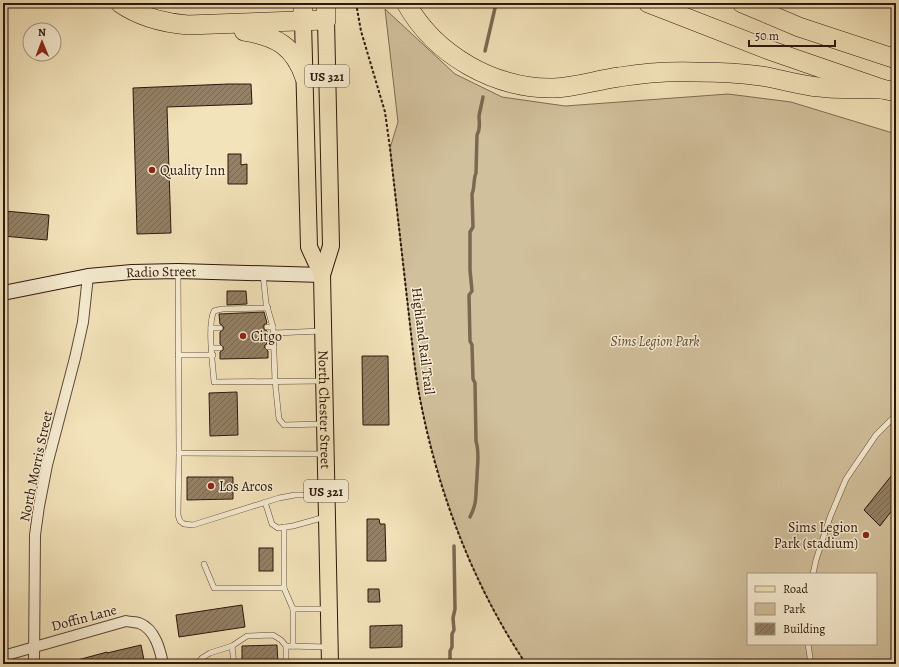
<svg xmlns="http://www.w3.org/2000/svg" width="899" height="667" viewBox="0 0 899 667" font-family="Alegreya,serif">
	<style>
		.green { fill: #d1c09c; stroke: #7f6c54; fill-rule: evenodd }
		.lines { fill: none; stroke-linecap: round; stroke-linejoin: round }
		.stream { stroke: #7c6851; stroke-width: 3.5 }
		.building { fill: url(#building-hatch); stroke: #2d170c }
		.lane-casing { stroke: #5e4a38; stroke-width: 6 }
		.street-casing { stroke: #5e4a38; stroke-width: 12 }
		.secondary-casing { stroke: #2d170c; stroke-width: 16 }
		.primary-casing { stroke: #2d170c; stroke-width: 18 }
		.highway-casing { stroke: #2d170c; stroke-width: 20 }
		.path { stroke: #2d170c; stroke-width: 2; stroke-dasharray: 3 2; stroke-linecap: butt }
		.lane { stroke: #f7edd2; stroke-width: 5 }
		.street { stroke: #f7edd2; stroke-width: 10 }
		.secondary { stroke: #f7edd2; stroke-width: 14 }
		.primary { stroke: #f3e3ba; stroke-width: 16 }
		.highway { stroke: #f3e3ba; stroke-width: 19 }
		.poi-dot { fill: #8f2418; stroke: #f7edd2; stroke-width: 1.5 }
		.labels { text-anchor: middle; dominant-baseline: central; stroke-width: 3; stroke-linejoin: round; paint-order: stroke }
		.shield { fill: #f7edd2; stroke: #6a5747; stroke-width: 1 }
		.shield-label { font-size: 13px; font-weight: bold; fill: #2d170c }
		.poi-label { font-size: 14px; fill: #2d170c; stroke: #f7edd2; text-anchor: start }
		.street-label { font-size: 14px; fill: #2d170c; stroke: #f7edd2 }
		.park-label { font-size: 14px; font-style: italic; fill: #5e4a37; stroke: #f7edd2 }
	</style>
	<defs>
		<pattern id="building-hatch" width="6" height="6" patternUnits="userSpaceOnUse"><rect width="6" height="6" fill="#948166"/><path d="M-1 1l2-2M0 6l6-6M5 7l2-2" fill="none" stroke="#796952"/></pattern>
	</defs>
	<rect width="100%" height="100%" fill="#f3e3ba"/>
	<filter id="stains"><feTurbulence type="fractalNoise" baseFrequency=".005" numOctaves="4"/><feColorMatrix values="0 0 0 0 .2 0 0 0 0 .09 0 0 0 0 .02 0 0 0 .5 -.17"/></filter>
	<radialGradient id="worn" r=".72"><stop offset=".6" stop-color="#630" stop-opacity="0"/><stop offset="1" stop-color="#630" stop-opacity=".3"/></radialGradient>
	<path class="green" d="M385,9L455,74L502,97L565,106L728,94L791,102L896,134V664H526C475,589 442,500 423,412C415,377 412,342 408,307C402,254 396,201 390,148L398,122ZM748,574H876V644H748Z"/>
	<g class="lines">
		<g class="stream">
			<polyline points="485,51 495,8"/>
			<path d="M470,517C478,501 475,495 477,478C477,465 480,454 476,441L475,383L473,379L472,345L470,341L469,295L472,291L470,270V232L473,227L472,194C475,187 473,180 476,173L477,135C481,128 479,122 479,116C480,110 482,103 483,97"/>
			<polyline points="450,664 450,651 452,647 452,634 454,630 453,618 455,609 454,546"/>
		</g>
	</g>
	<g class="building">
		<polygon points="228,84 251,84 252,104 167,107 171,233 137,234 133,88"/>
		<polygon points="228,154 241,154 241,165 247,164 247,184 228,184"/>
		<polygon points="5,211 49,215 47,240 3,236"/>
		<polygon points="227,291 246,291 247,304 227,305"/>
		<polygon points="264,312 267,323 264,325 263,327 265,330 267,331 267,343 265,345 264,347 268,351 268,358 220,359 220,352 223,350 224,348 220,344 220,332 223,330 224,328 222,325 220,324 219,314"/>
		<polygon points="362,356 388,356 389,425 363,425"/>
		<polygon points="237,392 238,435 210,436 209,393"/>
		<polygon points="896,470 896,505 880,526 864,510"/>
		<polygon points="187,477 233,477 233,499 187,500"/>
		<polygon points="367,519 379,519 380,524 385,524 386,561 367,561"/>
		<rect x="259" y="548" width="14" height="23"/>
		<polygon points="368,589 379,589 380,602 368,602"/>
		<polygon points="242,605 245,627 179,637 176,615"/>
		<polygon points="402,625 402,647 370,648 370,626"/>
		<polygon points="141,645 144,660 128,664 75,664 74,661 107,652 107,653"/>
		<polygon points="277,645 278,664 242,664 242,646"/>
	</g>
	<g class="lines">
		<g class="lane-casing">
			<g id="lane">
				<polyline points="178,272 179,453 324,454"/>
				<polyline points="263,274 266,303 273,327 275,381 279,419 284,425 322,424"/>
				<path d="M268,308L222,309L214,311C207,325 213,365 214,382L323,381"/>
				<polyline points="267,327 273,327"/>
				<polyline points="211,328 220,328"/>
				<polyline points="274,333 322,331"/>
				<polyline points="268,347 274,347"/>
				<polyline points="212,348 220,348"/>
				<polyline points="178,355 213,355"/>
				<polyline points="179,453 178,515 180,521 184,524 193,525 279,498 295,495 325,495"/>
				<polyline points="265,502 272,524 278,528 293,526 325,517"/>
				<polyline points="284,527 284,588 293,609 327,609"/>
				<polyline points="204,564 214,588 284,588"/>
				<polyline points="813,574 816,560 830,517 846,479 876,435 896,415"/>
				<polyline points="808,644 811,664"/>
				<polyline points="232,646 234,664"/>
				<polyline points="293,646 293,609"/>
				<polyline points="197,664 202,658 210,653 232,646 247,636 273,635 281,640 286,646"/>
				<polyline points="286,664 286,646 329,647"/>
			</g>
		</g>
		<g class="street-casing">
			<g id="street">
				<path d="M3,656L126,621C130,622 135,622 139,623C155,629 160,649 163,664"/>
				<polyline points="34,664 35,535 39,506 47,465 75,358 83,322 88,276"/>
			</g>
		</g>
		<g class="secondary-casing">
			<g id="secondary">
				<path id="s1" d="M3,293L88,276L132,272L178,271L322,275"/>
			</g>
		</g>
		<g class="primary-casing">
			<g id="primary">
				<path id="s2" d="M326,20L331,246L322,275L330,664"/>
				<polyline points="303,22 309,247 322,275"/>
			</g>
		</g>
		<g class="highway-casing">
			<g id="highway">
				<path d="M120,3C140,17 164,23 188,25L326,20V3"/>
				<polyline points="303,3 303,22"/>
				<path d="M406,3C435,55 494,89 554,88C576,87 597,80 619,77C644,73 670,71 695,72C717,72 740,73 761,76C780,79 799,85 818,87C836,90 862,88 882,89"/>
				<polyline points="648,3 769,50 882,89 896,92"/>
				<polyline points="742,3 799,27 896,59"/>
				<path d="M244,31C276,36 294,46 305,78"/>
			</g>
		</g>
		<path class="path" d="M356,3L361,31L385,112L390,148C396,201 402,254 408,307C412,341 415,375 422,409C440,498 475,588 526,664"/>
		<use href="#lane" class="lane"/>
		<use href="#street" class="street"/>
		<use href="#secondary" class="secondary"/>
		<use href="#primary" class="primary"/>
		<use href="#highway" class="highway"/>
	</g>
	<g class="poi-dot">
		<circle cx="152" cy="170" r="4"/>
		<circle cx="243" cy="336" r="4"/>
		<circle cx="211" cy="486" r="4"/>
		<circle cx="866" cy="535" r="4"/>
	</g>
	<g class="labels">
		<g class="shield">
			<rect x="305" y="65" width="44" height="22" rx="3"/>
			<rect x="304" y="480" width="44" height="22" rx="3"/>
		</g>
		<g class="shield-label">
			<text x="327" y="76">US 321</text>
			<text x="326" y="491">US 321</text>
		</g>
		<g class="poi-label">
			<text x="160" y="170">Quality Inn</text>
			<text x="251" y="336">Citgo</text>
			<text x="219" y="486">Los Arcos</text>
			<text x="858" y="527" text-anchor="end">Sims Legion<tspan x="858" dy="16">Park (stadium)</tspan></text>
		</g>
		<g class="street-label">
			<text stroke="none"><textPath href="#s1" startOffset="160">Radio Street</textPath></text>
			<text transform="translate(423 341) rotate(83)">Highland Rail Trail</text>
			<text stroke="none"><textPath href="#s2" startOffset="391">North Chester Street</textPath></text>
			<text transform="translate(36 466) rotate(-78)">North Morris Street</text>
			<text transform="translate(84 618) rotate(-15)">Doffin Lane</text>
		</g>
		<g class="park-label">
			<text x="655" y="341">Sims Legion Park</text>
		</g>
	</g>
	<rect width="899" height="667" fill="none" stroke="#f3e3ba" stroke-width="16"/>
	<rect x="4" y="4" width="891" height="659" fill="none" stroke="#2d170c" stroke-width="2"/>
	<rect x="8" y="8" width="883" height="651" fill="none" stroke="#2d170c"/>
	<rect x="747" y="573" width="130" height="72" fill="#f7edd2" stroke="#a69783"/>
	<rect x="755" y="586" width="20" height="6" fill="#f3e3ba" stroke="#a69783"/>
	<text x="783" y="593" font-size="12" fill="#2d170c">Road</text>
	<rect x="755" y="603" width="20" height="12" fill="#d1c09c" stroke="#a69783"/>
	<text x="783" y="613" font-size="12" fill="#2d170c">Park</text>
	<rect x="755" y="623" width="20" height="12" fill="url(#building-hatch)" stroke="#a69783"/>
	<text x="783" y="633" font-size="12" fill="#2d170c">Building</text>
	<g transform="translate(42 42) rotate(359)"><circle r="19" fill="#f7edd2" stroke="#a69783"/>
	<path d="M0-3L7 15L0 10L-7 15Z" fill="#8f2418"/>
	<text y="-6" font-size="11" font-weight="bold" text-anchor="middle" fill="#2d170c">N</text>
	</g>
	<path d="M749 40v6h86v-6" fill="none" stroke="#2d170c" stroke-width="2"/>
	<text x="755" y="40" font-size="12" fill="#2d170c" stroke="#f7edd2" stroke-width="3" paint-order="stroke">50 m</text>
	<rect width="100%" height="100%" filter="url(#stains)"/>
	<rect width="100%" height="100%" fill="url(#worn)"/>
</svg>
